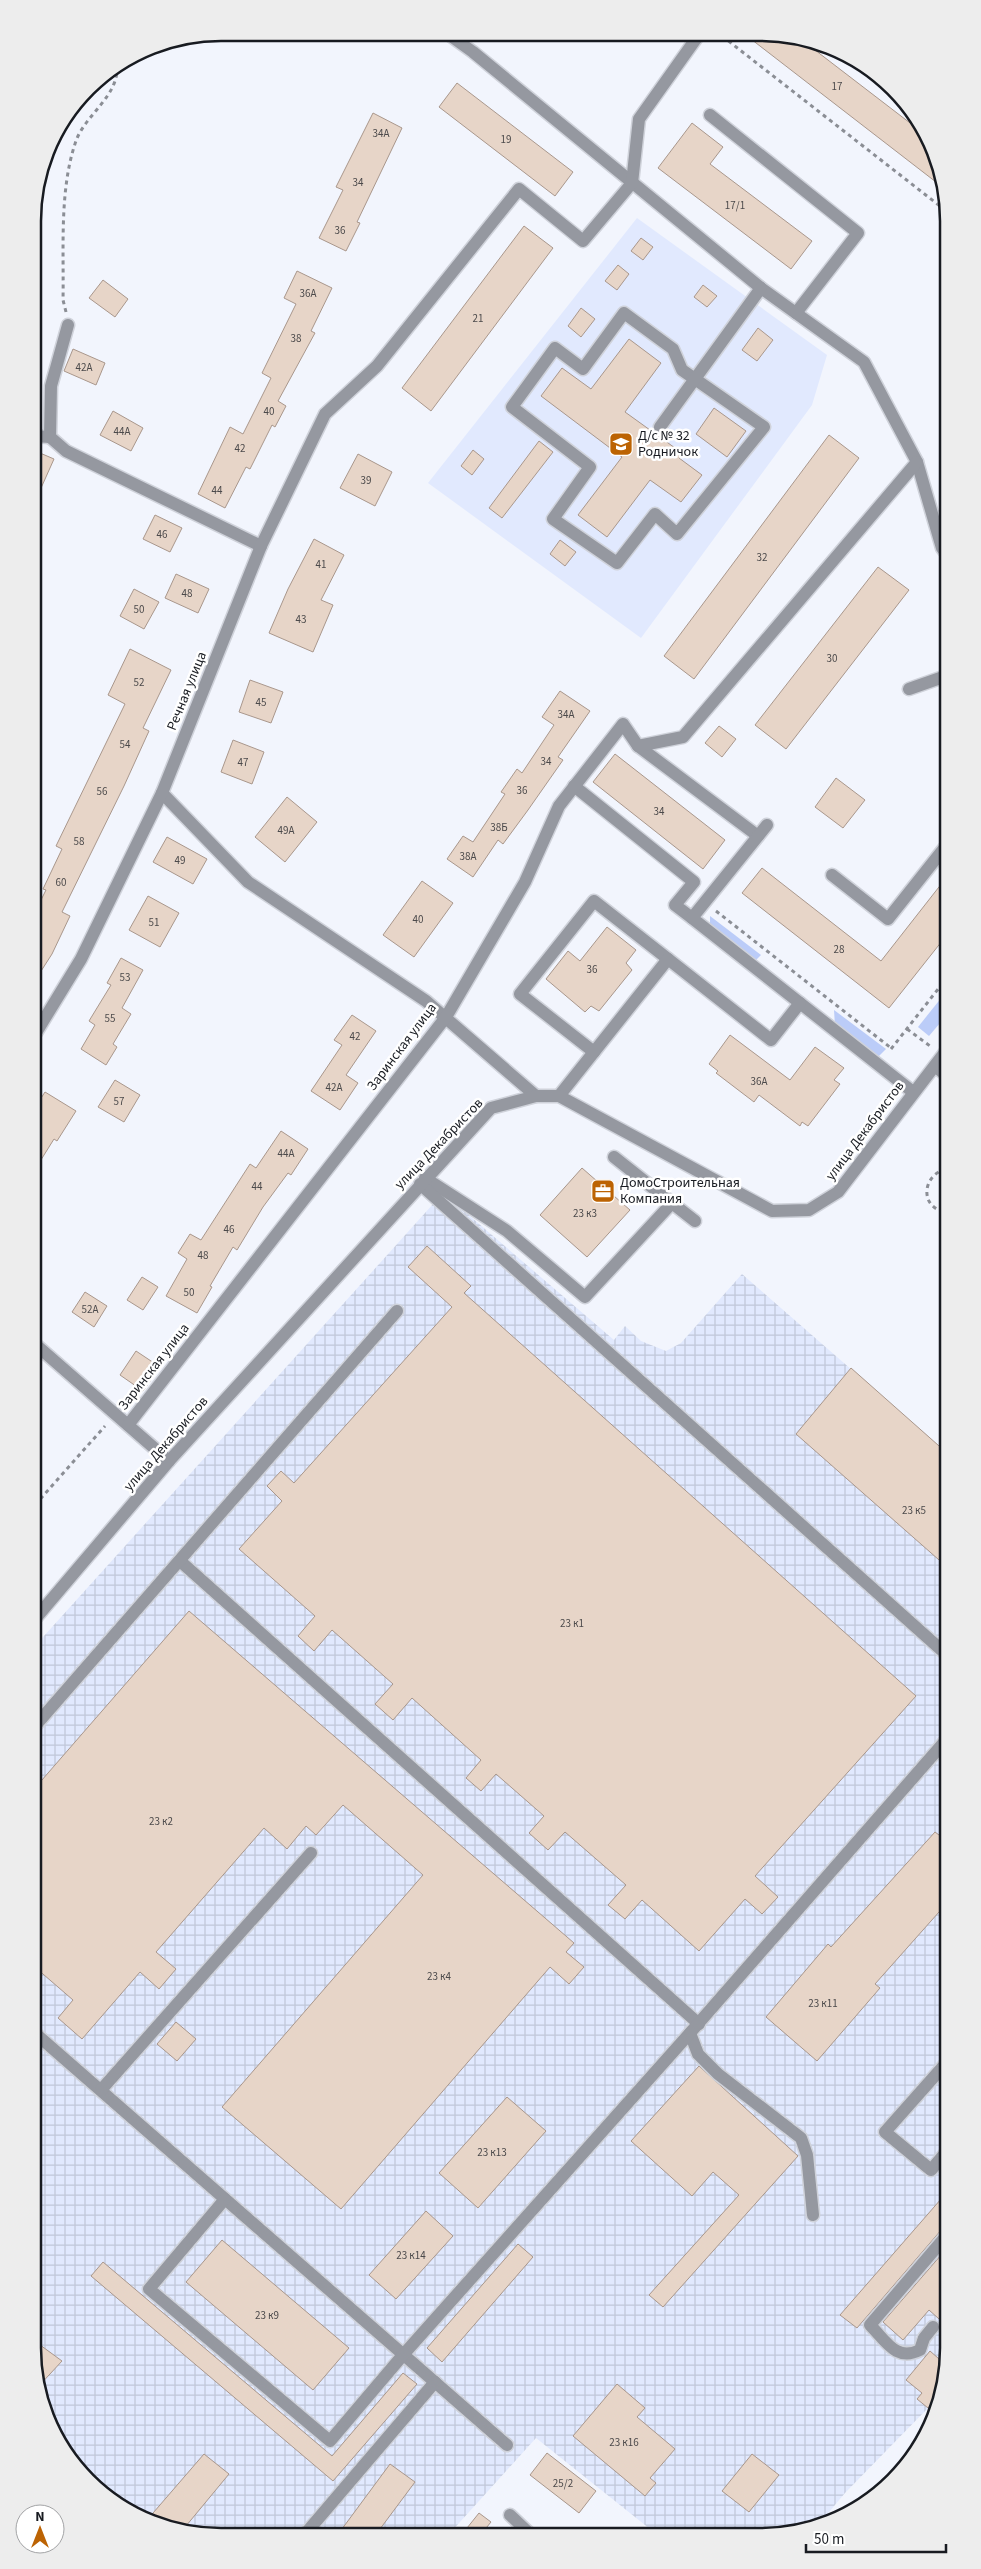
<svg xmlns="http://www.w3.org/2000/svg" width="981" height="2569" viewBox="0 0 981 2569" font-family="'Source Sans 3',sans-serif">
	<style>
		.built { fill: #e1e9fe }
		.industrial { fill: url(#industrial-grid) }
		.green { fill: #bbccf8 }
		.building { fill: #e7d5c8; stroke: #a9978c }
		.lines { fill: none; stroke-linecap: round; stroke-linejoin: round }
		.minor-casing { stroke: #cfd2da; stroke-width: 15 }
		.path { stroke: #8b8e95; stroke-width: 3; stroke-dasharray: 4 4; stroke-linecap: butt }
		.minor { stroke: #9598a0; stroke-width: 12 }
		.labels { text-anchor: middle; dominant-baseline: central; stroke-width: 5; stroke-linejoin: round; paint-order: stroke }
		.number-label { font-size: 11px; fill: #4c4a4b }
		.poi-label { font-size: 14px; fill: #181b21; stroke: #fff; text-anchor: start }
		.street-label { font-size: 14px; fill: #181b21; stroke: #fff }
		.rim { fill: none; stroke: #181b21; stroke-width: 2.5 }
	</style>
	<defs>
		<pattern id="industrial-grid" width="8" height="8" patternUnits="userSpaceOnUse" patternTransform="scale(1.25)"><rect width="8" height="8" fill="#e1e9fe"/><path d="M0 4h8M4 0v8" fill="none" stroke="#c0c7d9"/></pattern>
	</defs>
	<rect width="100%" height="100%" fill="#f2f5fd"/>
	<polygon class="built" points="637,218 827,355 812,405 641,638 428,483"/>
	<polygon class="industrial" points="443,1193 614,1340 625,1326 641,1341 666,1351 681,1343 742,1274 947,1453 948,2360 940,2393 928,2408 845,2493 819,2524 797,2533 655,2533 536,2438 450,2533 184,2533 137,2517 88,2482 58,2442 36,2385 35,1646"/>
	<g class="green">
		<polygon points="710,916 761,955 754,962 710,927"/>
		<polygon points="946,992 946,1016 929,1036 918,1027"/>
		<polygon points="834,1010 886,1049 877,1058 835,1026"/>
	</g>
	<g class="building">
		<polygon points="747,36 798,37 927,136 945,189"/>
		<polygon points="457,83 573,172 555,196 439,107"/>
		<polygon points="373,113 402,128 357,222 360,223 346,251 319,238 343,190 336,187"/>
		<polygon points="692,123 723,147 710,164 812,241 791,269 658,168"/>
		<polygon points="524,226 553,248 431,411 402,388"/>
		<polygon points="641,238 653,247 643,260 631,251"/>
		<polygon points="618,265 629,274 617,290 605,281"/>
		<polygon points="297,271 332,288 311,331 315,333 278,401 286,406 275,427 272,425 250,469 246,467 225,508 198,494 230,427 243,434 271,378 262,373 296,304 284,298"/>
		<polygon points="103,280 128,299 115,317 89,298"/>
		<polygon points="703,285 717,296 707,307 694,297"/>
		<polygon points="581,308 595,319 581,337 568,326"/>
		<polygon points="758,328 773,340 757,361 742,350"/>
		<polygon points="629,339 661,363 625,412 682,453 679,458 702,475 681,502 650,480 607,537 578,515 622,457 541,396 562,368 591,389"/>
		<polygon points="73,349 105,363 96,385 64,371"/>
		<polygon points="714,408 746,431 727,457 696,434"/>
		<polygon points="113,411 143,428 131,451 100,435"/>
		<polygon points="829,435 859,458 694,679 664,656"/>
		<polygon points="539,441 553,452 502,518 489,508"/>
		<polygon points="33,450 54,459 33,506"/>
		<polygon points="473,450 484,459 472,475 461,466"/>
		<polygon points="358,454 392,472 375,506 340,488"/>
		<polygon points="155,515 182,528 170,552 143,539"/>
		<polygon points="314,539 344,555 321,600 333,605 313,652 269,633 288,589"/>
		<polygon points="560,540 576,552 565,566 550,554"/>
		<polygon points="878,567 909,590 786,749 755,725"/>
		<polygon points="176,574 209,589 198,613 165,598"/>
		<polygon points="134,589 159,602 144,629 120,616"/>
		<polygon points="130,649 171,670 143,728 149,731 124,786 62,912 70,916 52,954 34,982 34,914 46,890 43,889 62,849 56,846 125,704 108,695"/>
		<polygon points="250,680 283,692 271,723 239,712"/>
		<polygon points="560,691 590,711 558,757 563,760 528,810 503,844 498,840 473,877 447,859 463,836 473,842 505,794 501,792 517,769 522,773 554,725 542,717"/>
		<polygon points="719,726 736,739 722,757 705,743"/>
		<polygon points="233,740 264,752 252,784 221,772"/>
		<polygon points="615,754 725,840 703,869 593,782"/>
		<polygon points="836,778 865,800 843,828 815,807"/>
		<polygon points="287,797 317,822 285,862 255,837"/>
		<polygon points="167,837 207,859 193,884 153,862"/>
		<polygon points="762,868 881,961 946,878 946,936 889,1008 742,893"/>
		<polygon points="422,881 453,903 414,957 383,935"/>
		<polygon points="148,896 179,913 160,947 129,930"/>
		<polygon points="607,927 636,950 626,963 632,970 599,1011 591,1006 585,1012 546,979 568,951 580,961"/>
		<polygon points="121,958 143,970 122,1008 131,1014 113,1044 117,1047 106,1065 81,1049 95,1025 89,1021 111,985 107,983"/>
		<polygon points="352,1015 376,1031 346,1075 358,1083 340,1110 311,1091 342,1045 334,1040"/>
		<polygon points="730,1035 790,1080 815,1047 844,1068 834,1080 840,1084 808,1126 802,1122 800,1126 759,1095 754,1102 716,1073 718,1071 709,1064"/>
		<polygon points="115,1080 140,1095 124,1122 98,1107"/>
		<polygon points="45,1092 76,1111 57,1141 54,1139 34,1171 34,1109"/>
		<polygon points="281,1131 308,1149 291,1175 288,1173 263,1207 237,1250 233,1247 210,1286 212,1287 197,1313 166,1296 187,1259 178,1253 190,1234 201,1240 250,1164 256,1168"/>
		<polygon points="582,1168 630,1210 587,1257 540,1215"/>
		<polygon points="427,1246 471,1286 464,1293 916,1696 755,1876 778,1897 762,1914 745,1899 699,1951 642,1900 625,1919 608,1905 626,1885 565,1832 548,1850 529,1833 544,1816 496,1774 481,1791 466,1778 481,1760 412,1698 393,1720 375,1704 393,1684 332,1630 314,1651 298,1636 315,1616 239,1549 282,1501 267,1486 281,1471 294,1483 452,1307 408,1267"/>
		<polygon points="142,1277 158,1287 143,1310 127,1300"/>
		<polygon points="85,1292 107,1306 94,1327 72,1312"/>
		<polygon points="136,1351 160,1367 143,1391 120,1375"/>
		<polygon points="851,1368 947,1453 947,1567 796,1434"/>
		<polygon points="189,1611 574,1943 566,1952 584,1967 569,1984 550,1967 341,2209 222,2107 423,1875 343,1805 316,1835 306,1826 287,1849 264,1828 156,1952 176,1969 159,1989 140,1972 82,2039 58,2018 73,2000 36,1968 35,1788"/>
		<polygon points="935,1832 947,1841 947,1903 875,1984 880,1988 817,2061 766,2017 828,1944 831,1947"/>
		<polygon points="176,2022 196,2039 177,2061 157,2044"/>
		<polygon points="699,2066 798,2156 663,2307 649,2295 739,2195 713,2172 692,2196 631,2141"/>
		<polygon points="507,2097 546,2131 478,2208 439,2173"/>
		<polygon points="948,2191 948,2226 942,2229 857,2328 840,2315"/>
		<polygon points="426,2211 453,2236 396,2299 369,2275"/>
		<polygon points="222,2240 349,2348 313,2390 186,2282"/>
		<polygon points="518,2244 533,2257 442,2362 427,2348"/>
		<polygon points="948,2247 948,2327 929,2310 903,2340 883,2322"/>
		<polygon points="103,2262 332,2456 403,2373 417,2384 333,2481 91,2276"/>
		<polygon points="36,2342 62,2361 37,2388 36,2385"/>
		<polygon points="930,2351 947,2366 940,2393 928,2408 917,2399 922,2393 906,2380"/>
		<polygon points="617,2384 645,2408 637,2417 675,2449 650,2478 656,2483 645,2496 573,2436"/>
		<polygon points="547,2453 596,2491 579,2513 530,2475"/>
		<polygon points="204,2454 229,2474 181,2532 147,2520"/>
		<polygon points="752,2454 779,2475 749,2512 722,2491"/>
		<polygon points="390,2464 415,2482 377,2533 339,2533"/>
		<polygon points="479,2513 491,2522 482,2533 463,2533"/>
	</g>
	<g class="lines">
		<g class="minor-casing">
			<g id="minor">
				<polyline points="448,34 473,52 761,288 864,362 917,462 942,548 945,552"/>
				<polyline points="710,115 858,233 796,313"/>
				<polygon points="624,313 673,349 682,370 764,427 677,534 655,514 617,563 553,519 590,467 512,407 555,348 583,369"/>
				<polyline points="68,325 51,386 50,437 66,451 261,546"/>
				<polyline points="660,427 761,288"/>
				<polyline points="33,436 50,437"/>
				<polyline points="909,689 946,676"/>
				<polyline points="638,746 758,836"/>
				<polyline points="574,786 694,882 675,905 692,918"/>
				<polyline points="162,793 248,882 426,1001 536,1096"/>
				<polyline points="767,825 692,918 913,1092"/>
				<polyline points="832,875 888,919 946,846"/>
				<polyline points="34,1036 81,959 162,793 261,546 325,414 377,366 519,189 583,241 632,183 639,119 698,36"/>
				<polyline points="594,1052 520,994 594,901 668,959"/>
				<polyline points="935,1066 946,1075"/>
				<polyline points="559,1096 668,959 771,1040 800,1003"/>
				<polyline points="425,1178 507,1231 585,1297 672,1203 614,1157"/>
				<polyline points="420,1184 947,1655"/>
				<polyline points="672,1203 695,1221"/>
				<polyline points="35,1344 169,1461"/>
				<polyline points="128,1425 446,1017 525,882 559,806 623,724 638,746 683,737 917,462"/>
				<polyline points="180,1561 699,2024"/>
				<polyline points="35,1619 169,1461 491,1108 536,1096 559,1096 772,1211 809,1210 838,1192 946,1051"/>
				<polyline points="35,1726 397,1311"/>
				<polyline points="690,2033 698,2054 718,2074 801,2138 807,2155 813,2215"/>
				<polyline points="36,2034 507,2445"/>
				<polyline points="948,2061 885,2132 931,2170 948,2150"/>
				<polyline points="101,2090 311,1853"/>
				<polyline points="225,2199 149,2289 330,2441 403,2355 690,2033 947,1739"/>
				<path d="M933,2327L924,2338L920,2350C896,2362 886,2341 870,2325L948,2234"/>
				<polyline points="510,2515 529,2533"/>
				<polyline points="306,2533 435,2382"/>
			</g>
		</g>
		<g class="path">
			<polyline points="722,36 945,210"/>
			<path d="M66,312L63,300C64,250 59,189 76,141C85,115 119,96 117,66"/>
			<polyline points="716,911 891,1048"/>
			<polyline points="907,1029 930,1046"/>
			<polyline points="891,1049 946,979"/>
			<path d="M946,1169C922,1175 919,1208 946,1212"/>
			<polyline points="35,1505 105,1426"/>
		</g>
		<use href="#minor" class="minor"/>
	</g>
	<defs>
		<g id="school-square" transform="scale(1.25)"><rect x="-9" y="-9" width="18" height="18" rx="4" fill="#bc6303" stroke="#fff"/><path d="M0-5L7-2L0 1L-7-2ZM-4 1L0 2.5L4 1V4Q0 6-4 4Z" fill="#fff"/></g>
		<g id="office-square" transform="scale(1.25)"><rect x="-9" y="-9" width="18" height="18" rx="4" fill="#bc6303" stroke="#fff"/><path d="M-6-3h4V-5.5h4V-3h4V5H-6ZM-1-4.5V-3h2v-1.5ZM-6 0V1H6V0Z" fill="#fff"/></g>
	</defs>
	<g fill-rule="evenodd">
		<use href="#school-square" x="621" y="444"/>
		<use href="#office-square" x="603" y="1191"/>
	</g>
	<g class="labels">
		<g class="number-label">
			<text x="837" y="86">17</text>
			<text x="381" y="133">34А</text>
			<text x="506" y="139">19</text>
			<text x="358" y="182">34</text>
			<text x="735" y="205">17/1</text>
			<text x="340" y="230">36</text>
			<text x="308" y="293">36А</text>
			<text x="478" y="318">21</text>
			<text x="296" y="338">38</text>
			<text x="84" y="367">42А</text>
			<text x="269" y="411">40</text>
			<text x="122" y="431">44А</text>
			<text x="240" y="448">42</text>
			<text x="366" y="480">39</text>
			<text x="217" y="490">44</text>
			<text x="162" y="534">46</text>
			<text x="762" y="557">32</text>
			<text x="321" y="564">41</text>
			<text x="187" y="593">48</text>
			<text x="139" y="609">50</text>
			<text x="301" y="619">43</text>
			<text x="832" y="658">30</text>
			<text x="139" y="682">52</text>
			<text x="261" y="702">45</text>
			<text x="566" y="714">34А</text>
			<text x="125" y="744">54</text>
			<text x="546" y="761">34</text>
			<text x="243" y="762">47</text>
			<text x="522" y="790">36</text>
			<text x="102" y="791">56</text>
			<text x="659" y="811">34</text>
			<text x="499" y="827">38Б</text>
			<text x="286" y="830">49А</text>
			<text x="79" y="841">58</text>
			<text x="468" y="856">38А</text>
			<text x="180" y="860">49</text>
			<text x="61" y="882">60</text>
			<text x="418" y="919">40</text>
			<text x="154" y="922">51</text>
			<text x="839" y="949">28</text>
			<text x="592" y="969">36</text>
			<text x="125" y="977">53</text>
			<text x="110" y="1018">55</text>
			<text x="355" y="1036">42</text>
			<text x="759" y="1081">36А</text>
			<text x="334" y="1087">42А</text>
			<text x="119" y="1101">57</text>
			<text x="286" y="1153">44А</text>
			<text x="257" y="1186">44</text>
			<text x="585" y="1213">23 к3</text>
			<text x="229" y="1229">46</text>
			<text x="203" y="1255">48</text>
			<text x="189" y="1292">50</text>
			<text x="90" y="1309">52А</text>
			<text x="914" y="1510">23 к5</text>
			<text x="572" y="1623">23 к1</text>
			<text x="161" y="1821">23 к2</text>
			<text x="439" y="1976">23 к4</text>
			<text x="823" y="2003">23 к11</text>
			<text x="492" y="2152">23 к13</text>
			<text x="411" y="2255">23 к14</text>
			<text x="267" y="2315">23 к9</text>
			<text x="624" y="2442">23 к16</text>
			<text x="563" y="2483">25/2</text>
		</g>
		<g class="poi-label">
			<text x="638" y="436">Д/с № 32<tspan x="638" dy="16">Родничок</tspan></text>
			<text x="620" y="1183">ДомоСтроительная<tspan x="620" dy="16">Компания</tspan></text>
		</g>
		<g class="street-label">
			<text transform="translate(187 691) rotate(-68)">Речная улица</text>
			<text transform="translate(402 1047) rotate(-53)">Заринская улица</text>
			<text transform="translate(865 1131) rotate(-53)">улица Декабристов</text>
			<text transform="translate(439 1144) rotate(-46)">улица Декабристов</text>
			<text transform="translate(154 1367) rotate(-52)">Заринская улица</text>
			<text transform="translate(166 1444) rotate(-49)">улица Декабристов</text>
		</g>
	</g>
	<path d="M0 0H981V2569H0ZM221 41H760A180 180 0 0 1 940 221V2348A180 180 0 0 1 760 2528H221A180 180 0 0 1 41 2348V221A180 180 0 0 1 221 41Z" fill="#ededed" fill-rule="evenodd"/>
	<path class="rim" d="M221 41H760A180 180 0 0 1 940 221V2348A180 180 0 0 1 760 2528H221A180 180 0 0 1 41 2348V221A180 180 0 0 1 221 41Z"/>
	<g transform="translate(40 2529)"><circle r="24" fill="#ffffff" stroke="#a3a4a6"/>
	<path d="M0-4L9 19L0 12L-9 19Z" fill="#bc6303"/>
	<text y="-8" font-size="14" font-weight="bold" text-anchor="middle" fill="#181b21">N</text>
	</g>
	<path d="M806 2544v8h140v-8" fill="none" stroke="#181b21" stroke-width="2.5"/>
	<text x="814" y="2544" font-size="15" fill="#181b21" stroke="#ffffff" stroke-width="4" paint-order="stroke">50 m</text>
</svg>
